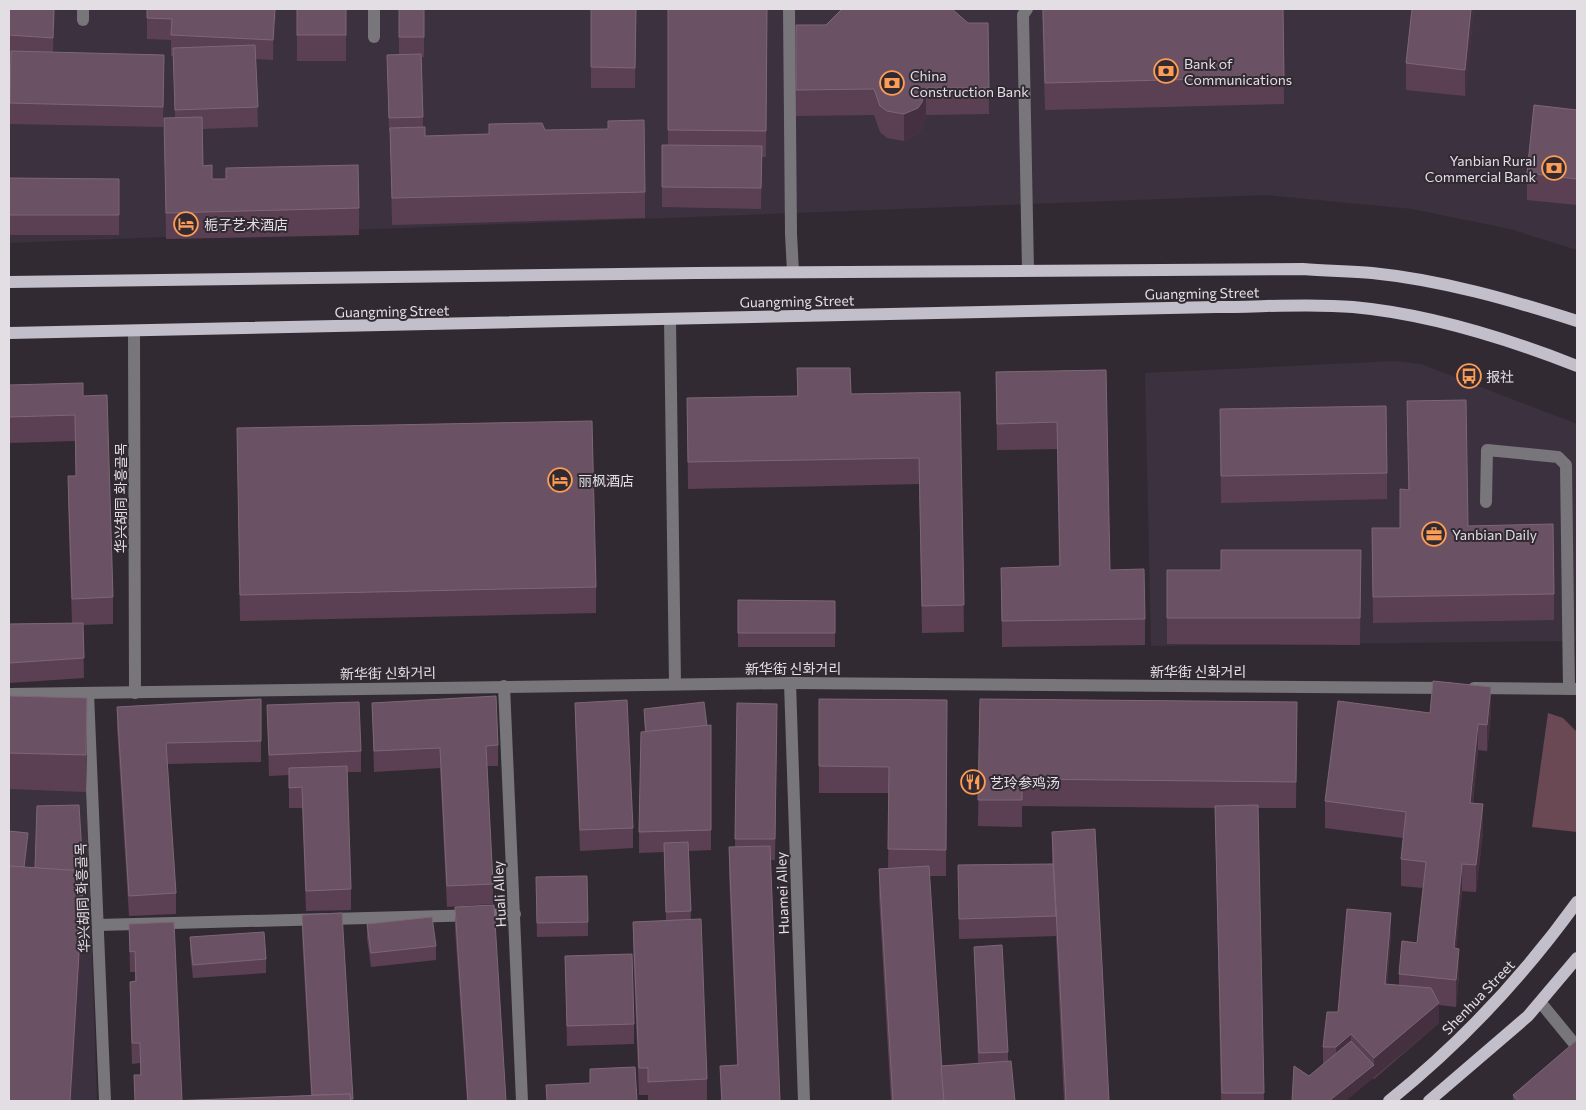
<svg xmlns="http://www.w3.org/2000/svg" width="1586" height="1110" viewBox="0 0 1586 1110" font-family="Commissioner,'Noto Sans SC','Noto Sans KR',sans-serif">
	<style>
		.built { fill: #3c313f }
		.green { fill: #6a4954 }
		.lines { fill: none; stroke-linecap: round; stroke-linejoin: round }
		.minor { stroke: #78767b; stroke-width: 12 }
		.major { stroke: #c2bfca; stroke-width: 12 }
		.wall { fill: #5b4053 }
		.shaded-wall { fill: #453040 }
		.building { fill: #6a5163; stroke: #7d6777 }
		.labels { text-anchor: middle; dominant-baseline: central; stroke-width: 4; stroke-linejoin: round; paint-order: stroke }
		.poi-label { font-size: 14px; fill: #e3dee4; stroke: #322a33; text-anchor: start }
		.street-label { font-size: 14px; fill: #e3dee4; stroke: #322a33 }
	</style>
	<rect width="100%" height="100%" fill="#322a33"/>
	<g class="built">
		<polygon points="9,9 1577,9 1577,250 1510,229 1412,209 1266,195 9,243"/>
		<polygon points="1396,361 1421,364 1577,424 1577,641 1151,646 1145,373"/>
		<polygon points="84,724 97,1101 9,1101 9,725"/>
	</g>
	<polygon class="green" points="1548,713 1563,718 1577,732 1577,832 1532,827"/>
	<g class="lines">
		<g class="minor">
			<polyline points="374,9 374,37"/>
			<polyline points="789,9 791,234 793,272"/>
			<polyline points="1027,9 1023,15 1028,270"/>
			<polyline points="83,20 83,9"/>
			<polyline points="670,319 675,684"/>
			<polyline points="134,332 135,693"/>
			<polyline points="1486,502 1487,450 1558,457 1566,465 1569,689"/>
			<polyline points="790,683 804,1101"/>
			<polyline points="504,686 522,1101"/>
			<polyline points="1474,688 1577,689"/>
			<polyline points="88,693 105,1101"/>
			<polyline points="9,694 790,683 1449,688"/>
			<polyline points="98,925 515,914"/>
			<polyline points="1541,1003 1577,1047"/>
		</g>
		<g class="major">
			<path d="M9,282L696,273L1303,269C1326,271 1349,271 1372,273C1442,280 1511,300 1577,321"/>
			<path d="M9,333L1216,307C1260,307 1310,303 1353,307C1430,314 1506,338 1577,366"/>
			<path d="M1389,1101C1461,1043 1523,977 1577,902"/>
			<polyline points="1429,1101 1528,1016 1577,958"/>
		</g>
	</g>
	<g class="wall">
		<polygon points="9,9 55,9 53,52 164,76 163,127 10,124 10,56 9,56"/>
		<polygon points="276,9 273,60 256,59 258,127 202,129 203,166 212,179 359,208 359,235 166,239 164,118 175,118 173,56 171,56 171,40 147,39 147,18"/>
		<rect x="297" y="9" width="49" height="52"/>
		<polygon points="399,9 424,9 424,57 422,57 423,127 425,136 489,134 545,130 645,192 645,218 392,225 390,132 389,132 387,55 399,54"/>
		<polygon points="591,9 636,9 635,88 591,88"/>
		<polygon points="668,9 767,9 766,157 762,157 761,209 662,207 662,145 668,145"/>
		<polygon points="1042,9 1283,9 1284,104 1045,110"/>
		<polygon points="1412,9 1474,9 1465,96 1406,90 1406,63"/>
		<polygon points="988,23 989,114 926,115 922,128 918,134 904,141 887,138 880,132 874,115 796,116 796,25"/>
		<polygon points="1577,110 1577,205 1527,200 1527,173"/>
		<polygon points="9,178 119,179 119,235 9,235"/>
		<polygon points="797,368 851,394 960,392 964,632 922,633 919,484 688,489 687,398 797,396"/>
		<polygon points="1106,370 1110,570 1145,619 1145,645 1002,647 1001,568 1059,566 1057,449 997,450 996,372"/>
		<polygon points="9,385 83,396 113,597 113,624 83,625 84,678 9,683 9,624 72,623 68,503 68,476 76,476 75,441 9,443"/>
		<polygon points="1407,401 1468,526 1554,594 1554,620 1373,623 1372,528 1400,528 1408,490"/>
		<polygon points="1220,409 1387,473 1387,499 1221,503"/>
		<polygon points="237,428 596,587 596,613 240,621"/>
		<polygon points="1361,550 1360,645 1167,644 1167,570 1221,570"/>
		<polygon points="738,600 835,601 835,647 738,647"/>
		<polygon points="9,696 87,735 86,792 9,789"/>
		<polygon points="261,699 261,762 167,764 176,893 176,914 129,916 117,727 117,707"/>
		<polygon points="819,699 947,700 946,876 929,876 941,1066 978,1063 974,947 1008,1052 1008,1061 1015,1101 891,1101 879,896 879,869 888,869 889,793 819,793"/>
		<polygon points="980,699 1297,702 1296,808 1258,808 1264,1101 1221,1101 1215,808 1022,806 1022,827 978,826"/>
		<polygon points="372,703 498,745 498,766 487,766 493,884 493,904 447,907 440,768 374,772"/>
		<polygon points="575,703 633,828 633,848 580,851 575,723"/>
		<polygon points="737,703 777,724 775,860 770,860 780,1101 721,1101 720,1066 737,1065 729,874 729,847 735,847"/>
		<polygon points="267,705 361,751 361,772 347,772 351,889 351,910 306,911 302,808 289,808 289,775 269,776"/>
		<polygon points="644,709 707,726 711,725 711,850 689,851 691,920 707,1079 707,1101 648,1101 648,1095 639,1095 633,948 633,922 666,921 664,852 639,853 639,832 645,732 644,723"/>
		<polygon points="1430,713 1491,714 1487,751 1478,750 1473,803 1483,831 1476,892 1462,891 1456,948 1459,975 1456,1007 1439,1005 1439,1023 1374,1079 1309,1076 1323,1064 1323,1047 1338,1012 1391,934 1387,984 1399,985 1399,974 1417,943 1423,888 1401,886 1401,859 1403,838 1325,828 1325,801"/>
		<polygon points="1052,832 1109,1101 1064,1101 1056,936 959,939 958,865 1052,864"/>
		<polygon points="536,891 588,922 588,936 537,937"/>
		<polygon points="455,907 506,1101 467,1101 455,928"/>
		<polygon points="342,913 353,1101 135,1101 134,1075 140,1075 140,1063 132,1064 130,1002 130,982 135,981 135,972 130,972 129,924 182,1101 311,1095 302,935 302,915"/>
		<polygon points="367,924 436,946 436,960 371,967 367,938"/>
		<polygon points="190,937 266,959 266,973 193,978 190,951"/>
		<polygon points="565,956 634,1024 634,1044 567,1046"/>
		<polygon points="1513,1095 1577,1101 1513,1101"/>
	</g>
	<g class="shaded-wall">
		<polygon points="54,9 55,9 53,58 53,38"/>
		<polygon points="275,9 276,9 273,60 273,40"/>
		<polygon points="1471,9 1474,9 1465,96 1465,70"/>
		<polygon points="164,55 164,76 163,127 163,107"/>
		<polygon points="926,88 926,115 922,128 918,134 904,141 904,114"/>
		<polygon points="1491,687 1491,714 1487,751 1487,725"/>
		<polygon points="87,698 87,735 86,792 86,755"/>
		<polygon points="1478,724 1478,750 1470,829 1470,803"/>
		<polygon points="1483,804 1483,831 1476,892 1476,865"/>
		<polygon points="28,833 28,847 23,895 23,881"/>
		<polygon points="1462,864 1462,891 1454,974 1454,948"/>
		<polygon points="84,871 84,908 72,1101 70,1101"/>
		<polygon points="1391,913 1391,934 1385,1005 1385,984"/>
		<polygon points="1459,949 1459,975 1456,1007 1456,980"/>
		<polygon points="1439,1003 1439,1023 1346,1101 1329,1101 1374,1065 1374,1058"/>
		<polygon points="1351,1034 1351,1055 1336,1067 1336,1047"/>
	</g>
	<g class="building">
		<polygon points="9,9 54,9 53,38 9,35"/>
		<polygon points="147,9 275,9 273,40 171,35 172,19 147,18"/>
		<rect x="297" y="9" width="49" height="26"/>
		<rect x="399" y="9" width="25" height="28"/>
		<polygon points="591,9 636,9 635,68 591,67"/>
		<polygon points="668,9 767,9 766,131 668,130"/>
		<polygon points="842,9 952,9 968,23 988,23 989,88 926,88 922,102 918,108 904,114 887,111 880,106 874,89 796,90 796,25 826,25"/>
		<polygon points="1043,9 1283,9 1284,77 1045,83"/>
		<polygon points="1412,9 1471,9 1465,70 1406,63"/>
		<polygon points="255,45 258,107 175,110 173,48"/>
		<polygon points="11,51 164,55 163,107 10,103"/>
		<polygon points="421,54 423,117 389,118 387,55"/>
		<polygon points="1534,105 1577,110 1577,179 1527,173"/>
		<polygon points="202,117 203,166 212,165 212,179 226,179 226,168 358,165 359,208 166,213 164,118"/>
		<polygon points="644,120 645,192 392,198 390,128 425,127 425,136 489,134 489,124 542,123 545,130 608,129 608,121"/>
		<polygon points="662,145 762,146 761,188 662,187"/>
		<polygon points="9,178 119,179 119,215 9,215"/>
		<polygon points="797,368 850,368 851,394 960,392 964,605 922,606 919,458 688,462 687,398 798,396"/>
		<polygon points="1106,370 1110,570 1144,569 1145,619 1002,621 1001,568 1060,566 1057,422 997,424 996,372"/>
		<polygon points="83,383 83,396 107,395 113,597 72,599 68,476 76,476 75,415 9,417 9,385"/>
		<polygon points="1466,400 1468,526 1553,524 1554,594 1373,597 1372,528 1400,528 1400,489 1409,490 1407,401"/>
		<polygon points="1386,406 1387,473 1221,476 1220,409"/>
		<polygon points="592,421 596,587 240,595 237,428"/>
		<polygon points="1221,550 1361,550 1360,618 1167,618 1167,570 1221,570"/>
		<polygon points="738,600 835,601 835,633 738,633"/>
		<polygon points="83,623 84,658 9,663 9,624"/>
		<polygon points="1433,681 1491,687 1487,725 1478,724 1470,803 1483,804 1476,865 1462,864 1454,948 1459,949 1456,980 1399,974 1402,941 1417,943 1426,862 1401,859 1406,812 1325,801 1338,701 1430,713"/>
		<polygon points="9,696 87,698 86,755 9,753"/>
		<polygon points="496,696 498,745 486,746 493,884 447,886 440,748 374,751 372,703"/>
		<polygon points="261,699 261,741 166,743 176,893 129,896 117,707"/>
		<polygon points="819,699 947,700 946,850 888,849 889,767 819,766"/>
		<polygon points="980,699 1297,702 1296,782 1022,779 1022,800 978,800"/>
		<polygon points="627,700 633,828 580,830 575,703"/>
		<polygon points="359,702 361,751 269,755 267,705"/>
		<polygon points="704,702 707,726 646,732 644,709"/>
		<polygon points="737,703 777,704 775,839 735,839"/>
		<polygon points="711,725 711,830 639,832 641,732"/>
		<polygon points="347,766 351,889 306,891 302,787 289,788 289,768"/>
		<polygon points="79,805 83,871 35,868 37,806"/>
		<polygon points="1258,805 1264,1093 1222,1093 1215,806"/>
		<polygon points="1095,829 1109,1101 1066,1101 1052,832"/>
		<polygon points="9,831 28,833 24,867 9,866"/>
		<polygon points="688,842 691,911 666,912 664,843"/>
		<polygon points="770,846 780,1101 722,1101 720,1066 738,1065 729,847"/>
		<polygon points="1053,864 1056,916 959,919 958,865"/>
		<polygon points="9,866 84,871 70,1101 9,1101"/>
		<polygon points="929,866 944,1101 893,1101 879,869"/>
		<polygon points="587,876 588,922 537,923 536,877"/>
		<polygon points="494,905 506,1101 468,1101 455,907"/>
		<polygon points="1347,909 1391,913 1385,984 1431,988 1439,1003 1374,1058 1351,1034 1336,1047 1323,1047 1327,1012 1338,1012"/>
		<polygon points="342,913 353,1099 351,1099 350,1094 312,1095 302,915"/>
		<polygon points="432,917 436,946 371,953 367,924"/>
		<polygon points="701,919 707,1079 648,1082 648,1068 639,1068 633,922"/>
		<polygon points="174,922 182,1101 135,1101 134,1075 141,1075 140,1043 132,1043 130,982 136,981 135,951 130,952 129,924"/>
		<polygon points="264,932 266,959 193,965 190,937"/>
		<polygon points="1002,945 1008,1052 979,1053 974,947"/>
		<polygon points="632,954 634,1024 567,1026 565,956"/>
		<polygon points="1577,1040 1577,1101 1518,1101 1513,1095"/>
		<polygon points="1351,1041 1374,1065 1329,1101 1292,1101 1294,1066 1309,1076"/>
		<polygon points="1011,1061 1015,1101 944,1101 941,1066"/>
		<polygon points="635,1067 637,1101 547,1101 546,1085 590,1083 590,1069"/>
		<polygon points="350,1094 351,1101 169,1101"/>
	</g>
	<defs>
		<g id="bank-ring" transform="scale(1.25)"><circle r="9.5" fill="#322a33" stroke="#fd9c55" stroke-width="1.5"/><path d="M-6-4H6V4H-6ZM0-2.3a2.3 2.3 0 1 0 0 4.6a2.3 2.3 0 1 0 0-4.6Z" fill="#fd9c55"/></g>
		<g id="hotel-ring" transform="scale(1.25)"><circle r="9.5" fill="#322a33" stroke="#fd9c55" stroke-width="1.5"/><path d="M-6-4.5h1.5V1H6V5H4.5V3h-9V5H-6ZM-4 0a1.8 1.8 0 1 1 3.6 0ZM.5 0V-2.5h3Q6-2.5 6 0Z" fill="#fd9c55"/></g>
		<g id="bus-ring" transform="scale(1.25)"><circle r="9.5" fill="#322a33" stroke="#fd9c55" stroke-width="1.5"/><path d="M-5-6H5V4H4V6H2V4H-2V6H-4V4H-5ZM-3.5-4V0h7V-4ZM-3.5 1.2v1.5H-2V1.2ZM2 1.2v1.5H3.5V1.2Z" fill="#fd9c55"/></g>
		<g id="office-ring" transform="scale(1.25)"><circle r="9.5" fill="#322a33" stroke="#fd9c55" stroke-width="1.5"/><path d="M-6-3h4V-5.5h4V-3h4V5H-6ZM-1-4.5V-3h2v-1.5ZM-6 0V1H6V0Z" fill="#fd9c55"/></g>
		<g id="restaurant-ring" transform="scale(1.25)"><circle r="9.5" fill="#322a33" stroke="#fd9c55" stroke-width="1.5"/><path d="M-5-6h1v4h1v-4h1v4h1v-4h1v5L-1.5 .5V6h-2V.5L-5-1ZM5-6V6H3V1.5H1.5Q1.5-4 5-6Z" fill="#fd9c55"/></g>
	</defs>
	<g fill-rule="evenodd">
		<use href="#bank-ring" x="1166" y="71"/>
		<use href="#bank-ring" x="892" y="83"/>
		<use href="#bank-ring" x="1554" y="168"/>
		<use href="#hotel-ring" x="186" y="224"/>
		<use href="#bus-ring" x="1469" y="376"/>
		<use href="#hotel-ring" x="560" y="480"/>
		<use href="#office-ring" x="1434" y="534"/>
		<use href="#restaurant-ring" x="973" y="782"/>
	</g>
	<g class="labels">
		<g class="poi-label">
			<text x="1184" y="63">Bank of<tspan x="1184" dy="16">Communications</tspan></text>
			<text x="910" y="75">China<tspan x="910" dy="16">Construction Bank</tspan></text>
			<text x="1536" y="160" text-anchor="end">Yanbian Rural<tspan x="1536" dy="16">Commercial Bank</tspan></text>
			<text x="204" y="224">栀子艺术酒店</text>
			<text x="1486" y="376">报社</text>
			<text x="578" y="480">丽枫酒店</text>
			<text x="1452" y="534">Yanbian Daily</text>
			<text x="990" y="782">艺玲参鸡汤</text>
		</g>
		<g class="street-label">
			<text transform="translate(1202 293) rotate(-1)">Guangming Street</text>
			<text transform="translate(797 301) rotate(-1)">Guangming Street</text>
			<text transform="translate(392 311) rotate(-1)">Guangming Street</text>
			<text transform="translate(120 498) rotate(-90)">华兴胡同 화흥골목</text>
			<text x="793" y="668">新华街 신화거리</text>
			<text x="1198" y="671">新华街 신화거리</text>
			<text transform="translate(388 673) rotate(-1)">新华街 신화거리</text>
			<text transform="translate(782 893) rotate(-92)">Huamei Alley</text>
			<text transform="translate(499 894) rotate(-93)">Huali Alley</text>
			<text transform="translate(82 898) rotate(-92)">华兴胡同 화흥골목</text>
			<text transform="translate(1478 997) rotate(-46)">Shenhua Street</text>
		</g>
	</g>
	<rect width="1586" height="1110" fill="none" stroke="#e3dee4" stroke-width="20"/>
</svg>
